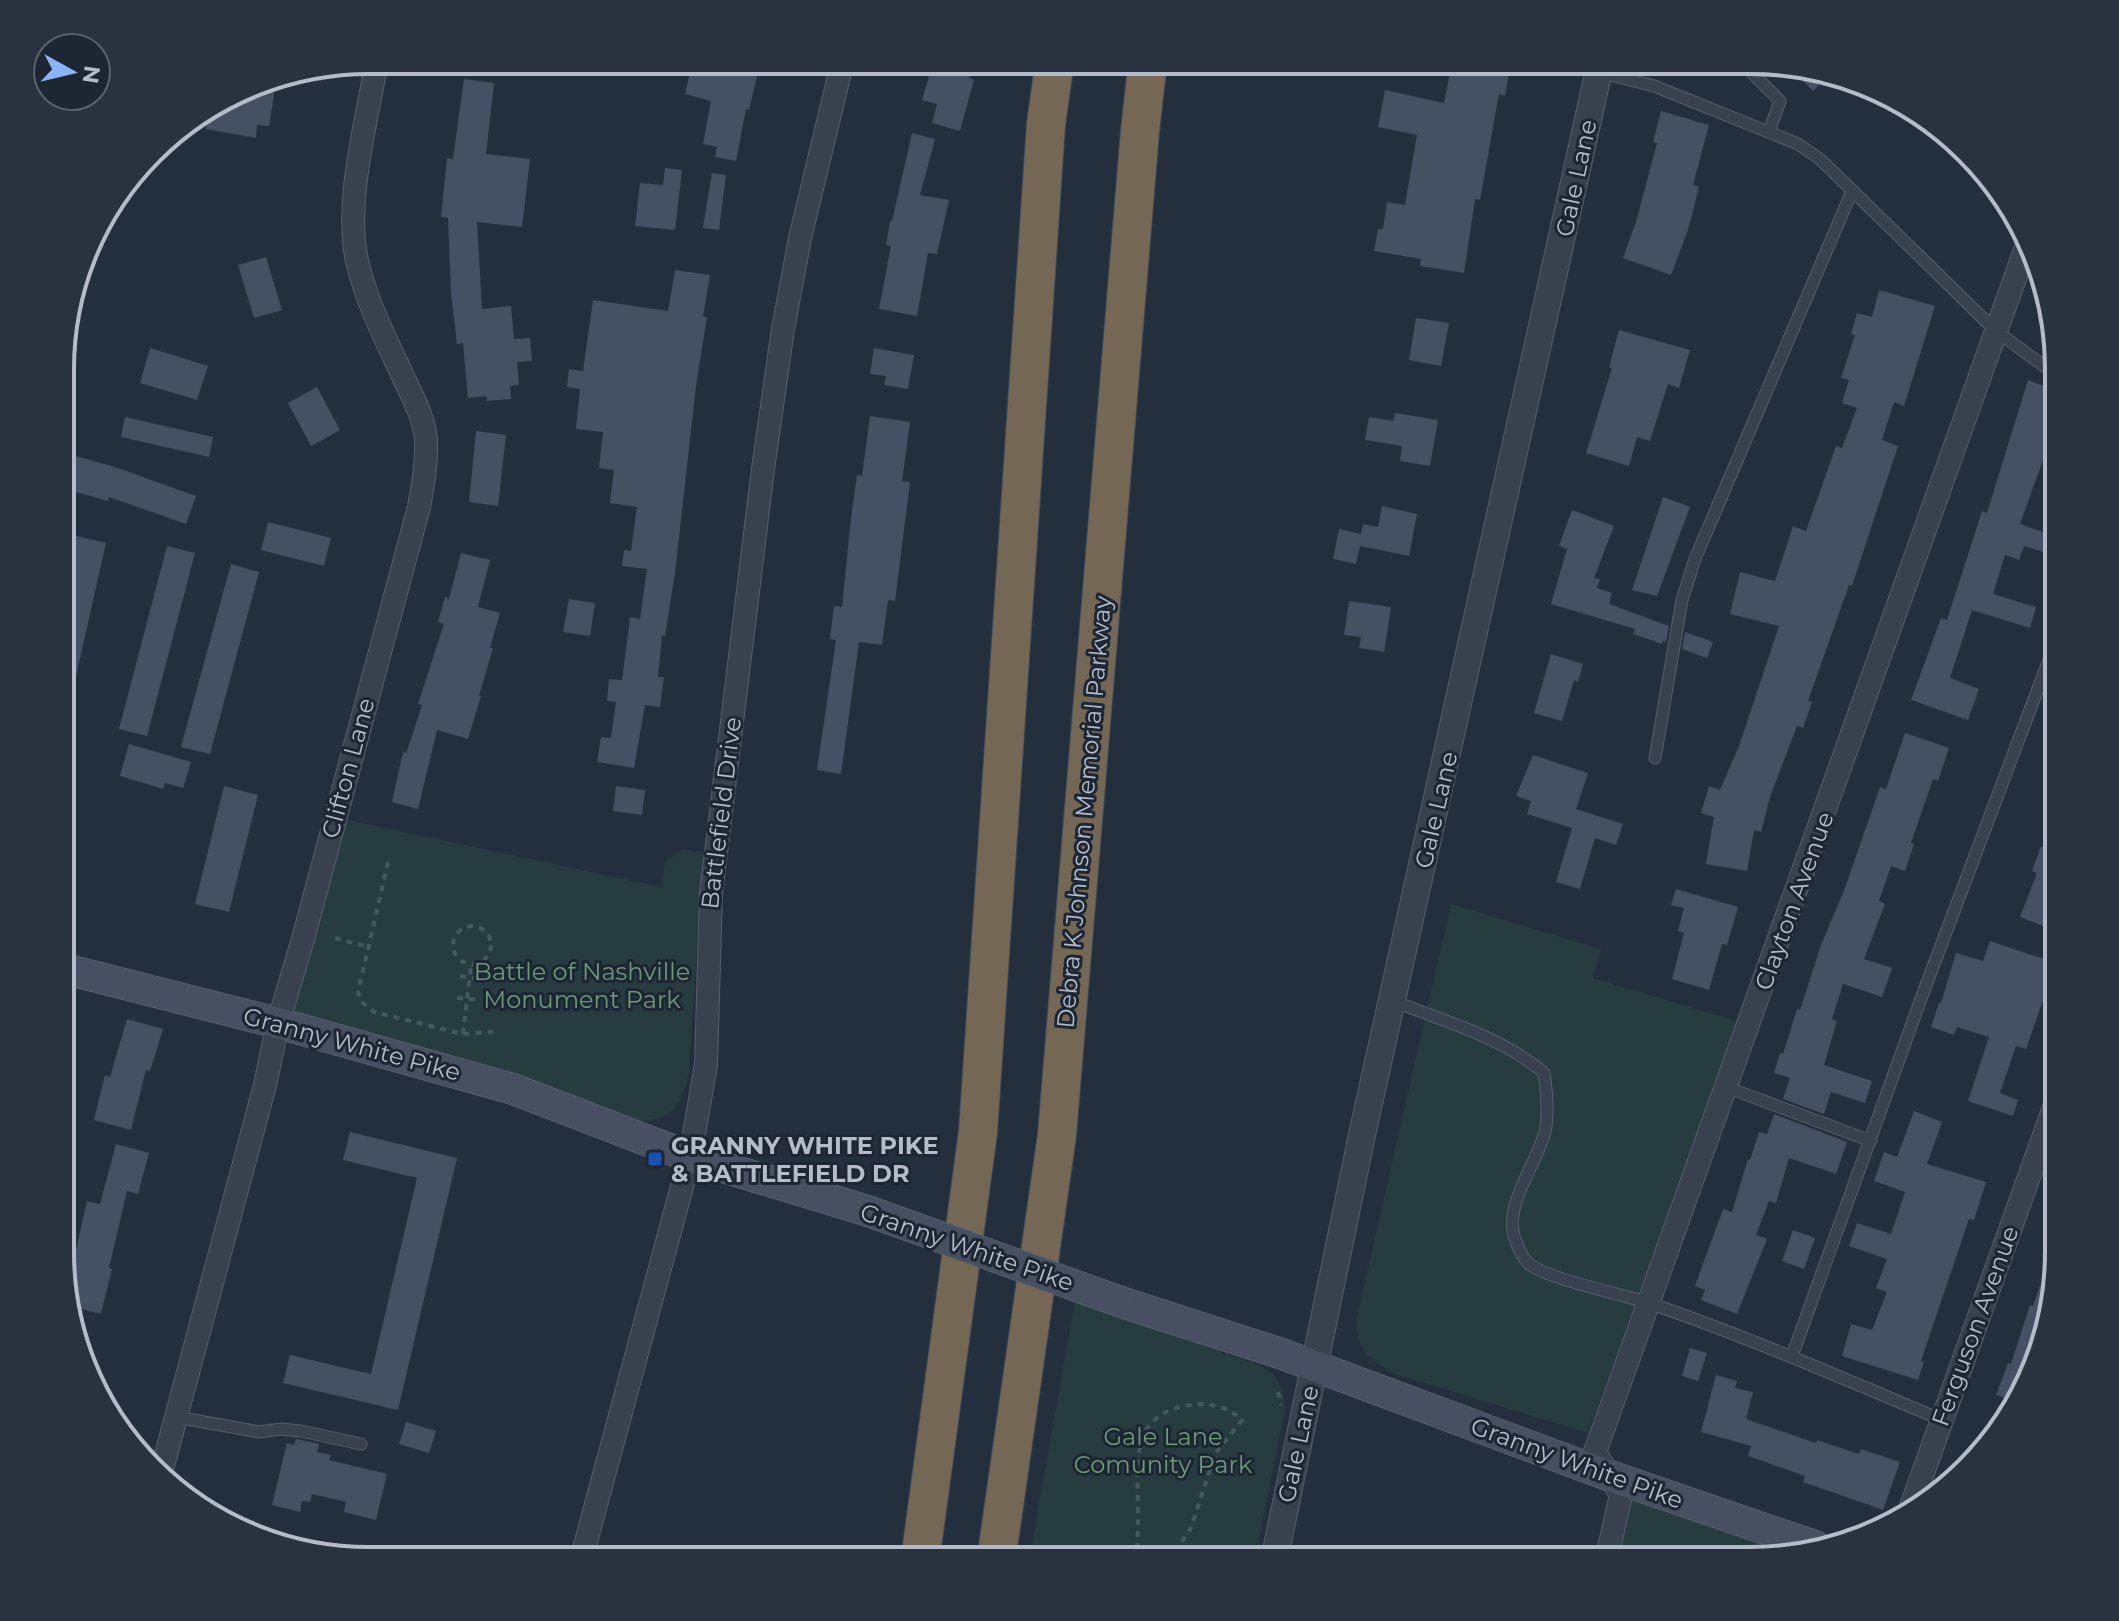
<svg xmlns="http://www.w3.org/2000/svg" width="2119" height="1621" viewBox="0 0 2119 1621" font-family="Montserrat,sans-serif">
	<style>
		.green { fill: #263c3f }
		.building { fill: #455162 }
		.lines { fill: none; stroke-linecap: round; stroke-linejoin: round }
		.service-casing { stroke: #565f6c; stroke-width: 13 }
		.minor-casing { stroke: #565f6c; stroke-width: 24 }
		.tertiary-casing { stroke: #565f6c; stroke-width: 28 }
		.secondary-casing { stroke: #565f6c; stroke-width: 32 }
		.motorway-casing { stroke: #434c59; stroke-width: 40 }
		.path { stroke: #44595c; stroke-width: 4; stroke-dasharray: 6 6; stroke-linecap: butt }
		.service { stroke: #38414e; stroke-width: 11 }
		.minor { stroke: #38414e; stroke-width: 22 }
		.tertiary { stroke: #38414e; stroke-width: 26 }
		.secondary { stroke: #465061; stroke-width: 30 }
		.motorway { stroke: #746855; stroke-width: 38 }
		.secondary-bridge-casing { stroke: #565f6c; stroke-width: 32; stroke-linecap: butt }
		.secondary-bridge { stroke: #465061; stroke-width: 30 }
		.transit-dot { fill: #1a4fb4; stroke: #1d2633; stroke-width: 3 }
		.labels { text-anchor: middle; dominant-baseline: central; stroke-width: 6; stroke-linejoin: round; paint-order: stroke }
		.street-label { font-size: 24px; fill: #b4bcc9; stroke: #1d2633 }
		.park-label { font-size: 24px; fill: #6b9a76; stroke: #1d2633 }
		.poi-label { font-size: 24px; font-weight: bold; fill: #b4bcc9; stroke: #1d2633; text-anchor: start }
		.rim { fill: none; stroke: #b4bcc9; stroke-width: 4 }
	</style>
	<rect width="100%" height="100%" fill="#242f3e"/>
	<g class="green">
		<path d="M343,819L661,887L665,862L682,850L703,852L689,1073C681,1108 669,1123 631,1121L290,1017Z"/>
		<path d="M1451,904L1601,949L1593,978L1737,1021L1588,1433L1392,1373C1368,1357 1358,1351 1356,1321Z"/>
		<path d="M1075,1301L1258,1365C1277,1373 1285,1389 1285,1410L1255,1561H1029Z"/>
		<polygon points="1629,1496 1790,1552 1750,1561 1616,1561"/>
	</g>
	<g class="building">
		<polygon points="693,60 761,60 749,110 746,109 736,161 715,157 717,147 703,144 711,101 685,94"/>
		<polygon points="934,60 975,60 969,78 974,80 960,131 932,123 937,104 922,100"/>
		<polygon points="1480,60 1511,61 1505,96 1499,94 1480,200 1475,199 1464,273 1420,266 1421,259 1374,251 1378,229 1383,229 1387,202 1405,205 1417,135 1378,127 1385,90 1444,103 1452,61 1479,65"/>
		<polygon points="1786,64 1804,68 1829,74 1813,91"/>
		<polygon points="277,75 269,126 257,125 256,138 206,129 208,111 269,77"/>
		<polygon points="464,79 494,83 486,154 530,159 522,227 477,222 482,309 511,306 514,339 530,338 532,361 517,362 519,385 510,386 511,399 487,401 486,396 468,398 463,343 457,344 451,293 448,218 441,217 447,158 453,159"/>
		<polygon points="1661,111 1709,125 1693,185 1699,187 1688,230 1671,275 1623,258 1636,222 1657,143 1653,142"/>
		<polygon points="912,133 935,139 920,195 949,200 937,254 928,253 917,316 879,309 891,246 886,245 890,221 892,221"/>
		<polygon points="665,168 682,170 675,230 635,226 640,183 663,185"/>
		<polygon points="712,173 726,175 719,230 703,228"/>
		<polygon points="266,257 282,310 254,318 238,265"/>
		<polygon points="675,270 710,275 703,317 707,317 696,386 675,573 665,636 662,635 658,677 664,677 660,707 645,705 634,768 597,762 601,737 611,738 616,702 607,701 609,679 622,680 630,617 640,619 647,569 622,566 624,550 631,551 637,507 610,503 614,470 599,468 603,432 576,429 580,389 567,387 569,369 583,371 593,300 668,311"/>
		<polygon points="1879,290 1935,306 1904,406 1894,402 1882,440 1898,446 1852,586 1849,585 1808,701 1812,702 1803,728 1797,726 1770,797 1761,832 1754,830 1747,871 1706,864 1714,817 1701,813 1709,786 1720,790 1739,746 1779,626 1730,614 1740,572 1775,581 1793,526 1806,531 1836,446 1842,448 1857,408 1842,403 1849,380 1841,378 1855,335 1851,334 1857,313 1872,317"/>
		<polygon points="1416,318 1449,323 1441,366 1409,360"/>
		<polygon points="1619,330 1690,350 1679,388 1668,384 1650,441 1637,437 1629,466 1586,453 1612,368 1609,367"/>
		<polygon points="150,348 208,366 197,400 140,383"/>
		<polygon points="874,348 914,355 908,389 884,385 886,376 870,374"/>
		<polygon points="2028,380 2059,392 2059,428 2049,459 2044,457 2020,524 2052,535 2046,553 2024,546 2019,560 2005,555 1993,594 2036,607 2030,628 1972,610 1950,678 1979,689 1968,720 1911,700 1941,618 1947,620 1982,511 1987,513"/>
		<polygon points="317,387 340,430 311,446 288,403"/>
		<polygon points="1395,413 1438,420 1430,466 1400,461 1402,446 1365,440 1369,417 1393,421"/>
		<polygon points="870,416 910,422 902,481 910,482 895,601 888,600 882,645 859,642 841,774 817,770 836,640 830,639 834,606 842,607 851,518 857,475 862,476"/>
		<polygon points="125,417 213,437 209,457 121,437"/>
		<polygon points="476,431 506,435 498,506 469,502"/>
		<polygon points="62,452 118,468 196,496 186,524 109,497 108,501 62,488"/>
		<polygon points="1663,497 1690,507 1657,596 1632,590"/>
		<polygon points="1382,506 1417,514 1409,556 1360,546 1356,564 1333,559 1339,529 1361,534 1363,524 1378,527"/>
		<polygon points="1572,510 1614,526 1594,578 1600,579 1597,588 1612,593 1609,604 1669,626 1666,642 1663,641 1662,644 1633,634 1635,629 1551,604 1567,549 1559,546"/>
		<polygon points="268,522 331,538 324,566 261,550"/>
		<polygon points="72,535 106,543 69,707 62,707 62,579"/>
		<polygon points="167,546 195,553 147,736 119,729"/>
		<polygon points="461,553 490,560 478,607 500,613 490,648 493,648 479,696 481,696 468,739 437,730 418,809 392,802 403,752 406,753 411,739 422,705 418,704 444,624 438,622 445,597 449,599"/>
		<polygon points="231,564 259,572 210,754 181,747"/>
		<polygon points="569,599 595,603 590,636 563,632"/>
		<polygon points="1349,601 1391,607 1384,652 1359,648 1361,637 1344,635"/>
		<polygon points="1685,632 1713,642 1707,658 1682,649"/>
		<polygon points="1551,654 1583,664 1578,682 1574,680 1562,721 1534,713"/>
		<polygon points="2059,658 2059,709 2042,703"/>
		<polygon points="1905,733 1949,748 1938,781 1933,779 1911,843 1914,844 1905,871 1891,866 1879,901 1885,904 1864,959 1892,968 1882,997 1843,984 1832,1019 1837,1021 1824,1065 1872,1081 1865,1103 1831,1092 1824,1114 1783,1099 1790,1078 1774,1073 1780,1053 1783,1054 1797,1009 1800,1010 1821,945 1845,888 1880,787 1886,789"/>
		<polygon points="129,744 191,762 183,788 165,783 163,789 120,776"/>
		<polygon points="1533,755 1588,773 1576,809 1623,824 1616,845 1595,838 1580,889 1556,882 1572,828 1527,814 1531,801 1516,796"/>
		<polygon points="224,786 258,795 229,912 195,904"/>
		<polygon points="616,786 645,790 642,815 613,811"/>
		<polygon points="2041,846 2059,853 2059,932 2020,917 2037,873 2032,871"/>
		<polygon points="1676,889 1738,907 1727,945 1722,944 1709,990 1672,979 1684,933 1678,931 1684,908 1671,905"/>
		<polygon points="1990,941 2056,963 2026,1049 2016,1046 2000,1093 2018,1100 2013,1116 1968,1101 1989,1037 1957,1027 1954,1035 1931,1027 1939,1003 1941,1003 1956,953 1983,961"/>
		<polygon points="127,1019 163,1029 150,1071 146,1070 131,1130 94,1120 105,1075 110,1077"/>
		<polygon points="1914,1111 1942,1122 1927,1164 1986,1182 1974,1220 1969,1219 1921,1361 1924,1362 1918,1380 1842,1356 1851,1324 1872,1330 1887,1292 1876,1288 1887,1259 1849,1246 1857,1223 1891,1234 1905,1192 1874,1181 1884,1152 1897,1157"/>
		<polygon points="1774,1114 1847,1142 1836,1174 1789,1158 1776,1203 1769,1201 1756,1235 1767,1239 1737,1314 1701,1300 1705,1290 1695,1286 1723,1209 1732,1212 1748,1159 1750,1160 1759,1132 1767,1134"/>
		<polygon points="350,1132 457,1158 398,1410 283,1383 290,1355 371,1374 417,1178 343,1160"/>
		<polygon points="116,1144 149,1153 138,1194 127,1191 109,1268 112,1269 101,1314 70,1306 66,1294 87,1201 100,1204"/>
		<polygon points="1793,1230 1815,1238 1804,1269 1782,1261"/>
		<polygon points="2050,1257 2058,1259 2058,1273 2035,1371 2016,1401 1996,1395 2008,1363 2011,1364 2030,1305 2033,1306"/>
		<polygon points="1690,1348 1707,1353 1698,1381 1682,1376"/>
		<polygon points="1716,1375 1737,1381 1735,1388 1753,1392 1746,1419 1816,1443 1817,1440 1859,1454 1861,1449 1900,1462 1883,1510 1803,1482 1805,1476 1748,1456 1751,1446 1701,1432"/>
		<polygon points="406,1422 436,1431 429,1453 399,1444"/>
		<polygon points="296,1439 319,1444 317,1452 331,1455 329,1460 387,1474 376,1520 344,1512 346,1502 312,1494 310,1502 302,1501 300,1512 272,1505 287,1443 294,1445"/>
	</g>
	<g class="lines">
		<g class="service-casing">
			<g id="service">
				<polyline points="1740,61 1780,101 1769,132"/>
				<polyline points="1599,72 1654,86 1798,144 1820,159 1996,331 2059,377"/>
				<polyline points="1655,758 1682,600 1695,559 1852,191"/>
				<path d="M1393,1001C1444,1021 1502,1037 1544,1073C1547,1091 1548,1109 1546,1127C1540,1160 1504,1203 1514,1236C1517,1245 1521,1256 1528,1263C1546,1279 1622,1294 1649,1303C1748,1337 1845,1379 1942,1420"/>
				<polyline points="1726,1087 1871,1141"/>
				<polyline points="1792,1356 1922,996 2059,633"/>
				<polyline points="176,1417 259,1432 281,1429 301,1431 361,1444"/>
			</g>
		</g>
		<g class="minor-casing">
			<g id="minor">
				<path d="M160,1477L265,1085L278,1023L303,939L419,507C423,485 427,463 426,440C424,416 411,394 401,372C385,338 367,302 358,265C343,205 367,121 377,60"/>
				<polyline points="1909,1512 2058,1096"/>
				<polyline points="581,1560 690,1157 706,1065 711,893 763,469 783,329 800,238 843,60"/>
				<polyline points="1606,1561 1621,1495 1595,1452 2029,239"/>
			</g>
		</g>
		<g class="tertiary-casing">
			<polyline id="tertiary" points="1274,1561 1363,1130 1601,61"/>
		</g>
		<g class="secondary-casing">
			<g id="secondary">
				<polyline points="61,968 278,1023 513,1089 690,1157 868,1211"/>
				<polyline points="1121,1302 1282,1354 1610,1476 1815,1546"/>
			</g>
		</g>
		<g class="motorway-casing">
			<g id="motorway">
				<polyline points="920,1561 978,1132 1046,124 1055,60"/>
				<polyline points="996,1561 1057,1135 1140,131 1148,60"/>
			</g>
		</g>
		<g class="path">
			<polyline points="388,862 358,992 362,1002 374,1012 463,1034 498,1031"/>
			<circle cx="472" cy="945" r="19"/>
			<polyline points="335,938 369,947"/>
			<polyline points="460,976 478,979"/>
			<polyline points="457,998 480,1000"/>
			<polyline points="463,1034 471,965"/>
			<polyline points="1278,1392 1281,1405"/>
			<path d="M1136,1561C1138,1542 1138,1524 1138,1505C1137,1459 1131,1414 1190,1405C1208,1402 1229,1407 1242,1420L1215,1454L1191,1528L1169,1561"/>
		</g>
		<use href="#service" class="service"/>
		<use href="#minor" class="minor"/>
		<use href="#tertiary" class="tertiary"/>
		<use href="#secondary" class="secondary"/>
		<use href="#motorway" class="motorway"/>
		<g class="secondary-bridge-casing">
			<polyline id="secondary-bridge" points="868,1211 1121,1302"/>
		</g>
		<use href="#secondary-bridge" class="secondary-bridge"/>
	</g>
	<rect class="transit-dot" x="647" y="1151" width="16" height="16" rx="4"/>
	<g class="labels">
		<g class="street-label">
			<text transform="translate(1576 178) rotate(-78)">Gale Lane</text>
			<text transform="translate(348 768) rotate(-75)">Clifton Lane</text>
			<text transform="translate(1436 810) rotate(-77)">Gale Lane</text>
			<text transform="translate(1084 812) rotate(-85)">Debra K Johnson Memorial Parkway</text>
			<text transform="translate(721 813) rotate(-83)">Battlefield Drive</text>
			<text transform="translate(1794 901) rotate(-70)">Clayton Avenue</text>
			<text transform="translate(352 1044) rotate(15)">Granny White Pike</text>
			<text transform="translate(967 1247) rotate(19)">Granny White Pike</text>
			<text transform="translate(1975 1326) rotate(-70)">Ferguson Avenue</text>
			<text transform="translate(1298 1444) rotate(-78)">Gale Lane</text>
			<text transform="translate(1577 1463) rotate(20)">Granny White Pike</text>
		</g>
		<g class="park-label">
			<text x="582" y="971">Battle of Nashville<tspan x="582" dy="28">Monument Park</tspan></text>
			<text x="1163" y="1436">Gale Lane<tspan x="1163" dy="28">Comunity Park</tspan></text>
		</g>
		<g class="poi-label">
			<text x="671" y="1145">GRANNY WHITE PIKE<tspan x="671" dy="28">&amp; BATTLEFIELD DR</tspan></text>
		</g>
	</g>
	<path d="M0 0H2119V1621H0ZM369 74H1750A295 295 0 0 1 2045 369V1252A295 295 0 0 1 1750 1547H369A295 295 0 0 1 74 1252V369A295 295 0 0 1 369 74Z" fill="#29323f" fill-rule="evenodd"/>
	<path class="rim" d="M369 74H1750A295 295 0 0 1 2045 369V1252A295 295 0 0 1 1750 1547H369A295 295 0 0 1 74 1252V369A295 295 0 0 1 369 74Z"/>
	<g transform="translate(72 72) rotate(98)"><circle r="38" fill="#1d2633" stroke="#59626f" stroke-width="2"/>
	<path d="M0-6L14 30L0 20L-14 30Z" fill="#8ab4f8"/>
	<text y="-12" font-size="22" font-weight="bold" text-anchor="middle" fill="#b4bcc9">N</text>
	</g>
</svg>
